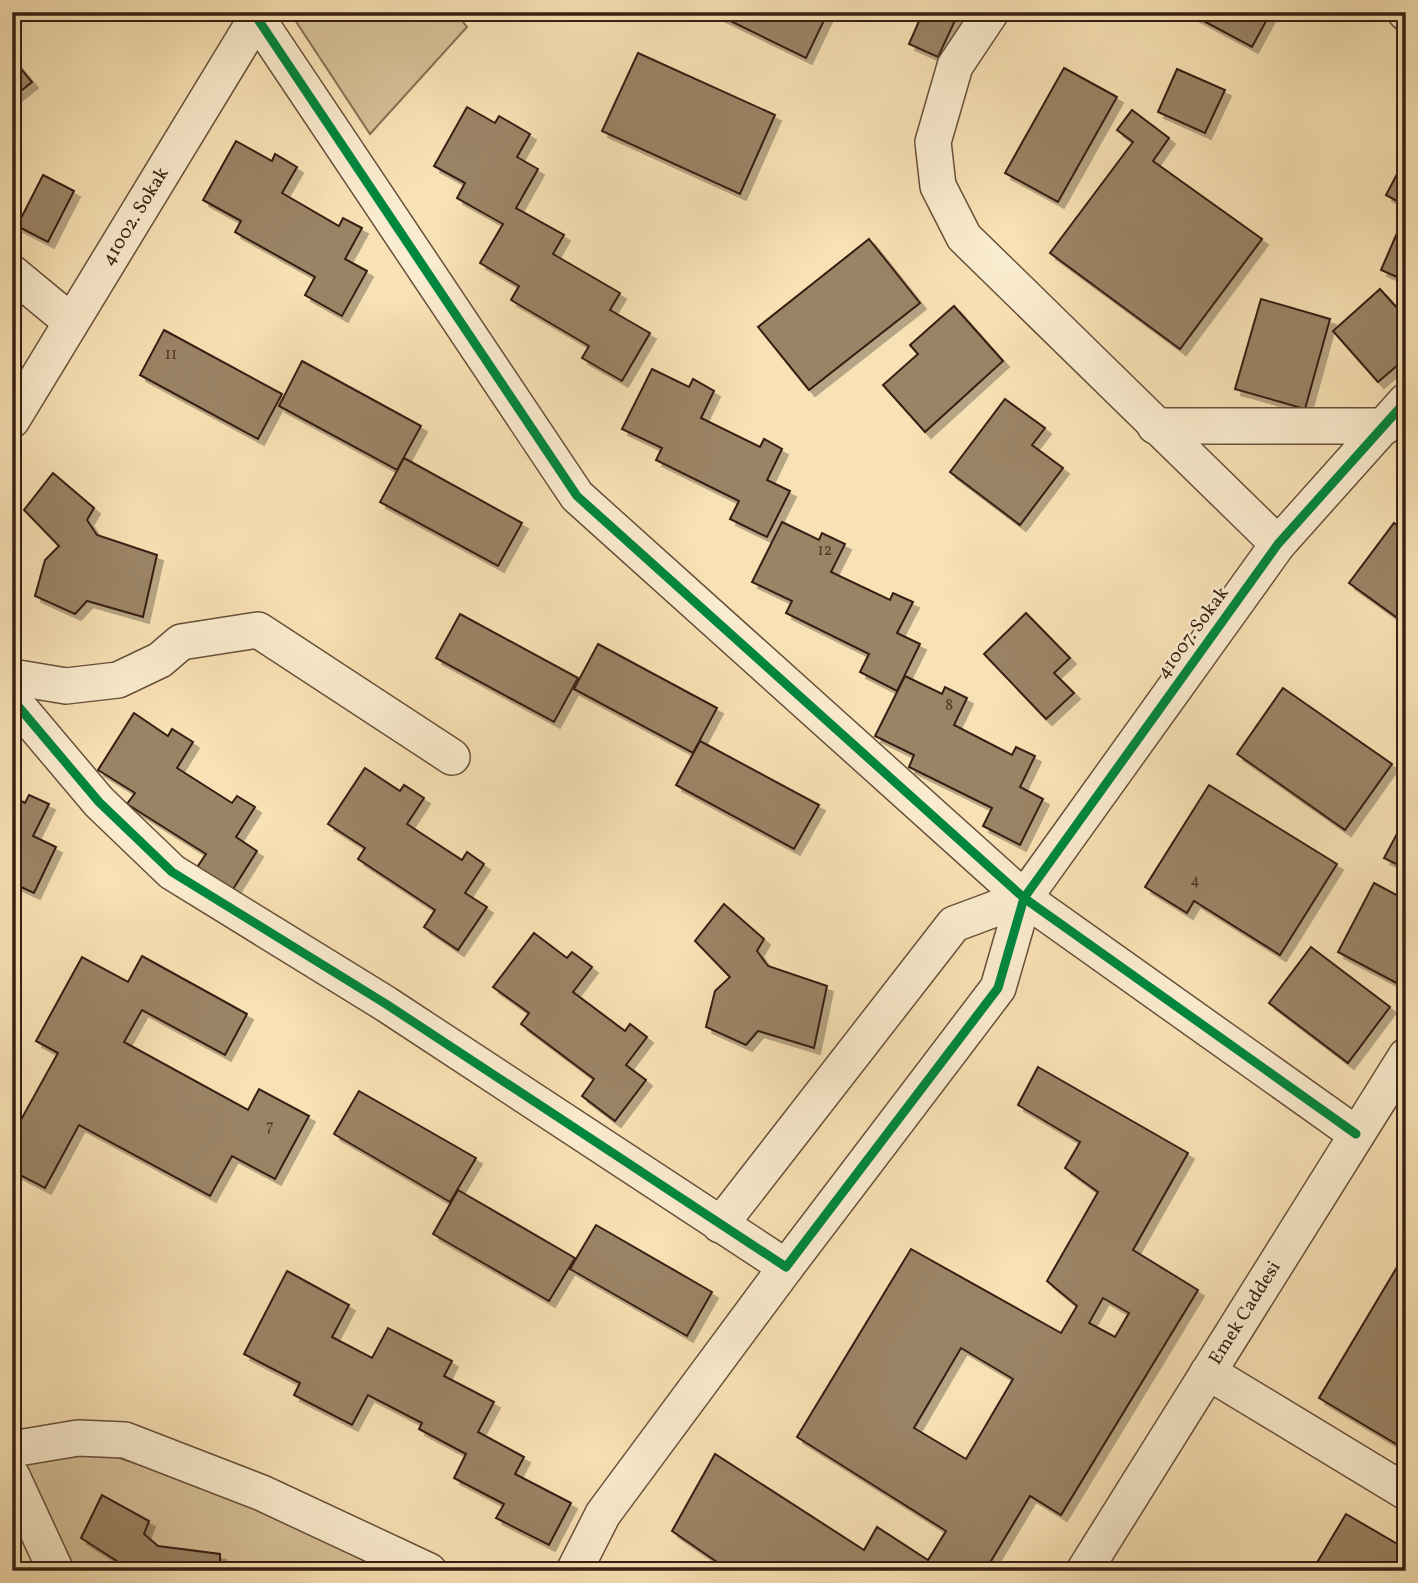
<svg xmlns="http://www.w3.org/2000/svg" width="1418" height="1583" viewBox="0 0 1418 1583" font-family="Vollkorn,serif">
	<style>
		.green { fill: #d7c098; stroke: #877055; stroke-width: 2 }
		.building { fill: #9b8466; stroke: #371f12; stroke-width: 2; fill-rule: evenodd; filter: url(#shadow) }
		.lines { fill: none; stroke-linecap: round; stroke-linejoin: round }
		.minor-casing { stroke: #67503a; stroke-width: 38 }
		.minor { stroke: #faecce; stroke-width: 35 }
		.cycleway-casing { stroke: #faecce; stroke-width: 13 }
		.cycleway { stroke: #00873e; stroke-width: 9 }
		.labels { text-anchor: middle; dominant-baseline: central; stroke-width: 5; stroke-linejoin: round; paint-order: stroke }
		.number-label { font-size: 16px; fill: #503827 }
		.street-label { font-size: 19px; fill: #371f12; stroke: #faecce }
	</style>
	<defs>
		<filter id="shadow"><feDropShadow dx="6" dy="6" stdDeviation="0" flood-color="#0004"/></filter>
	</defs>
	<rect width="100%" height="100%" fill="#f8e1b4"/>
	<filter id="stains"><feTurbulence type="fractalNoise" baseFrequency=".00286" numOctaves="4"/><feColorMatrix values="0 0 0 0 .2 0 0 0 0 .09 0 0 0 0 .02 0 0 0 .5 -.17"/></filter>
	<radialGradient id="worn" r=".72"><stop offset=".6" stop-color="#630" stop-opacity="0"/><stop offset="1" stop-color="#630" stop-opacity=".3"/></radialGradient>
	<g class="green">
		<polygon points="296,12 455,12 467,27 370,134 293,17"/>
		<polygon points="91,1449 248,1499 388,1571 75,1571 14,1460"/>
	</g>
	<g class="building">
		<polygon points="712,12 828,12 806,58"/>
		<polygon points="923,12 959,12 938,57 909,44"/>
		<polygon points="1187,12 1271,12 1252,47"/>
		<polygon points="638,53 775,115 740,194 602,131"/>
		<polygon points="12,58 32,82 12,98"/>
		<polygon points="1064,68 1117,97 1058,202 1005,173"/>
		<polygon points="1177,69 1225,90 1205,133 1158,112"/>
		<polygon points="467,107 495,123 499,116 530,134 517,157 538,169 516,208 564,235 553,254 620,293 610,310 650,333 622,381 582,358 589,346 511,300 519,286 480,263 503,224 457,198 465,183 434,166"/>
		<polygon points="1132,110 1169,138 1153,161 1262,239 1180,349 1050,253 1133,142 1117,130"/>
		<polygon points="236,141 272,161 275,154 297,167 282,193 339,226 343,218 362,228 345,259 367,271 342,316 305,295 315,277 235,232 241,221 203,200"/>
		<polygon points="1406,157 1406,206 1386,195"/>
		<polygon points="43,175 74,191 48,242 17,226"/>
		<polygon points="1397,233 1406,237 1406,281 1381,270"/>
		<polygon points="869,239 920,303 809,390 758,327"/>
		<polygon points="1380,289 1406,318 1406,358 1378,382 1333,331"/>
		<polygon points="1261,299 1330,319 1305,409 1235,389"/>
		<polygon points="954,306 1003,361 925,432 883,385 918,354 910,345"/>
		<polygon points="164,330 282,394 258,439 140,375"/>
		<polygon points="302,361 421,426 397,470 279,406"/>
		<polygon points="652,369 689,387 693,379 714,391 701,418 760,447 764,439 782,449 767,480 790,491 767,537 730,519 739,501 656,460 662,448 622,429"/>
		<polygon points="1005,399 1045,428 1032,445 1063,468 1020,525 950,472"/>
		<polygon points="404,458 522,523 498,566 380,502"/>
		<polygon points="53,473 94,508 87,520 97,535 157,555 143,617 87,601 75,614 35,596 45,560 59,546 24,510"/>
		<polygon points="782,522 819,540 822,533 845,544 831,572 890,600 893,593 913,602 897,633 920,644 897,691 860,672 869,654 786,613 792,601 752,582"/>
		<polygon points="1394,523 1406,532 1406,618 1403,622 1349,583"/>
		<polygon points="1026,613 1070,658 1054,673 1074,693 1046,719 984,654"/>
		<polygon points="460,614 578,678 554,722 436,658"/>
		<polygon points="598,644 717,708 693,753 574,689"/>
		<polygon points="905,676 942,694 945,687 967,698 954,725 1012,755 1016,747 1035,756 1020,787 1043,799 1020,845 983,826 992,808 909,767 914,755 875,736"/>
		<polygon points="1283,688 1392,764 1345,830 1237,754"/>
		<polygon points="134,713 168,736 172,729 193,742 177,768 232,803 237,796 255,807 236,837 257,851 230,894 194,872 206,854 127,804 135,793 98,770"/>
		<polygon points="700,741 819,805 794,849 676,785"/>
		<polygon points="365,768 400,791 404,785 424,798 407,824 462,860 467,852 484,864 465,893 487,907 458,950 424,927 435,910 358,859 365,848 328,824"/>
		<polygon points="1209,785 1337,864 1280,955 1194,901 1187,913 1145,887"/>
		<polygon points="29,795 49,804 33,836 56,847 34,893 12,883 12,796 25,803"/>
		<polygon points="1406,817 1406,869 1384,858"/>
		<polygon points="1374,883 1406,900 1406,988 1338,952"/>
		<polygon points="724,904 764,939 757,951 768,966 827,986 814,1048 758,1031 746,1045 706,1027 715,991 730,977 695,941"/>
		<polygon points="534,933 567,958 572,952 592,967 573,992 625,1031 630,1024 647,1037 626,1065 646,1080 615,1121 582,1096 594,1079 521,1024 529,1013 493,987"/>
		<polygon points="1311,947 1390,1007 1348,1063 1269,1003"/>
		<polygon points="142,956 247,1014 225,1055 142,1010 124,1042 248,1110 259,1089 309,1116 275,1179 232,1156 210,1196 79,1125 45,1188 12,1171 12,1136 58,1053 36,1041 82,957 128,982"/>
		<path d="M1038,1067L1188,1153L1133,1250L1198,1290L1061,1515L1030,1496L985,1571H730L672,1531L715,1454L864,1550L877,1527L928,1560L946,1531L797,1437L911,1249L1061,1333L1077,1306L1047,1281L1098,1192L1065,1168L1080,1142L1018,1105ZM1103,1298L1129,1313L1115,1337L1089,1323ZM961,1348L1013,1379L966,1459L914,1428Z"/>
		<polygon points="359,1091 476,1158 450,1202 334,1134"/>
		<polygon points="458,1190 575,1258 549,1301 433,1234"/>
		<polygon points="596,1225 712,1292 687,1336 570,1269"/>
		<polygon points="1406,1252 1406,1450 1319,1398"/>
		<polygon points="287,1271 349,1305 332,1337 372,1358 388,1328 452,1361 444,1376 494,1402 478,1432 524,1457 515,1474 571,1503 549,1545 496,1518 504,1504 454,1478 466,1454 419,1429 422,1423 368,1395 352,1425 294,1395 300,1383 244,1354"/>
		<polygon points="102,1495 149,1521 144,1534 158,1546 220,1554 220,1571 119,1571 123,1565 81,1538"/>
		<polygon points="1346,1514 1406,1549 1406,1571 1312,1571"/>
	</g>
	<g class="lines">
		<g class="minor-casing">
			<g id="minor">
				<polyline points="253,12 577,496 1024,898 1356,1134"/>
				<polyline points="991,12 955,66 933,142 938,186 964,237 1278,544"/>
				<polyline points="1405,12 1406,13"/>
				<polyline points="12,273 70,321"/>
				<path id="s1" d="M12,420L260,12"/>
				<polyline points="1155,426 1386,426"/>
				<polyline points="12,677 66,686 118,680 160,660 181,642 258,630 452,757"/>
				<polyline points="12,699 99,802 172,872 386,1004 786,1267 998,988 1024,898 1278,544 1406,401"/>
				<polyline points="720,1225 954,924 1024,898"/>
				<polyline points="1208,1372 1406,1492"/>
				<polyline points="12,1449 78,1438 125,1440 262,1493 429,1571"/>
				<polyline points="12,1476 56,1571"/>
				<polyline points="574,1571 603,1514 786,1267"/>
				<path id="s2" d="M1084,1571L1406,1056"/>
			</g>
		</g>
		<use href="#minor" class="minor"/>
		<g class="cycleway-casing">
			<g id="cycleway">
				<polyline points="253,12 577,496 1024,898 1356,1134"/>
				<polyline points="12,699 99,802 172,872 386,1004 786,1267 998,988 1024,898 1278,544 1406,401"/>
			</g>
		</g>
		<use href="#cycleway" class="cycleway"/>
	</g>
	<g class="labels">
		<g class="number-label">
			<text x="171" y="355">11</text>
			<text x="825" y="551">12</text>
			<text x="949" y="706">8</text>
			<text x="1195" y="881">4</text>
			<text x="270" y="1127">7</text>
		</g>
		<g class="street-label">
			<text stroke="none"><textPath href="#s1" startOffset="238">41002. Sokak</textPath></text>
			<text transform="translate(1193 633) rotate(-54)">41007. Sokak</text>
			<text stroke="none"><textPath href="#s2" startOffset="304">Emek Caddesi</textPath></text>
		</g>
	</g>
	<rect width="1418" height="1583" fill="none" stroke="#f8e1b4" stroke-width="42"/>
	<rect x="14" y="14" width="1390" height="1555" fill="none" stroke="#371f12" stroke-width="3.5"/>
	<rect x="21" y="21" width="1376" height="1541" fill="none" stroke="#371f12" stroke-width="2"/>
	<rect width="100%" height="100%" filter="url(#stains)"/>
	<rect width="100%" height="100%" fill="url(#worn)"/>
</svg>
